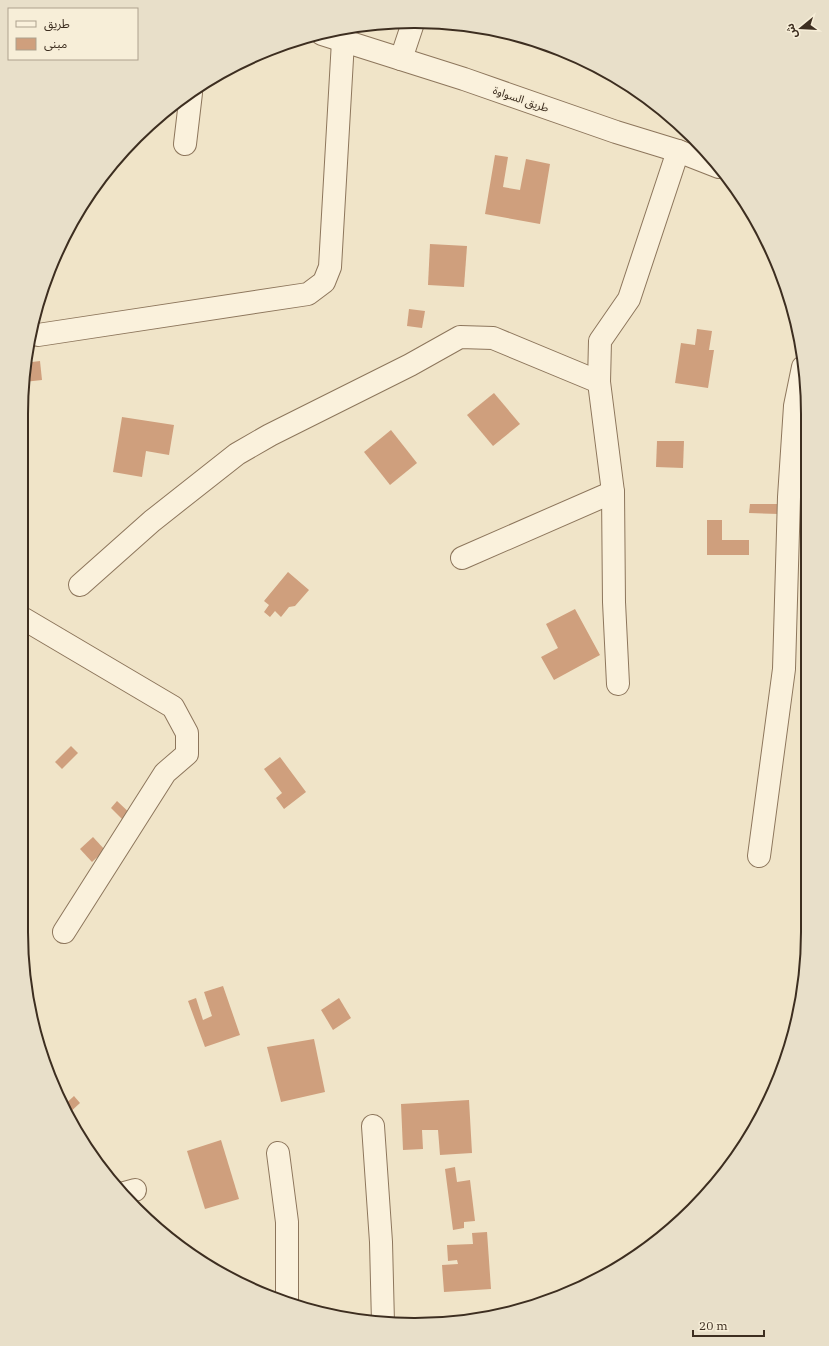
<svg xmlns="http://www.w3.org/2000/svg" width="829" height="1346" viewBox="0 0 829 1346" font-family="'IBM Plex Serif','Noto Sans Arabic',serif">
	<style>
		.building { fill: #cf9f7d }
		.lines { fill: none; stroke-linecap: round; stroke-linejoin: round }
		.minor-casing { stroke: #8d765c; stroke-width: 24 }
		.minor { stroke: #faf1dc; stroke-width: 22 }
		.labels { text-anchor: middle; dominant-baseline: central; stroke-width: 3; stroke-linejoin: round; paint-order: stroke }
		.street-label { font-size: 11px; fill: #3d2e20; stroke: #f7eed8 }
		.rim { fill: none; stroke: #3d2e20; stroke-width: 2 }
	</style>
	<rect width="100%" height="100%" fill="#f0e4c8"/>
	<g class="building">
		<polygon points="495,155 508,157 503,187 520,190 526,159 550,164 540,224 485,214"/>
		<polygon points="430,244 467,246 464,287 428,285"/>
		<polygon points="409,309 425,311 422,328 407,326"/>
		<polygon points="697,329 712,331 709,350 714,350 708,388 675,383 681,343 695,345"/>
		<polygon points="40,361 42,380 24,382 24,363"/>
		<polygon points="494,393 520,424 493,446 467,415"/>
		<polygon points="122,417 174,425 169,455 146,451 142,477 113,472"/>
		<polygon points="391,430 417,463 390,485 364,452"/>
		<polygon points="657,441 684,441 683,468 656,467"/>
		<polygon points="750,504 780,504 779,514 749,513"/>
		<polygon points="707,520 722,520 722,540 749,540 749,555 707,555"/>
		<polygon points="288,572 309,590 295,606 289,607 281,617 275,611 270,617 264,612 269,605 264,601"/>
		<polygon points="575,609 600,655 554,680 541,657 558,648 546,624"/>
		<polygon points="71,746 78,753 62,769 55,762"/>
		<polygon points="280,757 306,792 284,809 276,798 282,793 264,769"/>
		<polygon points="117,801 135,818 128,825 111,808"/>
		<polygon points="93,837 105,850 92,862 80,849"/>
		<polygon points="223,986 240,1035 205,1047 188,1001 196,998 203,1020 212,1016 204,992"/>
		<polygon points="339,998 351,1018 333,1030 321,1010"/>
		<polygon points="314,1039 325,1092 281,1102 267,1047"/>
		<polygon points="74,1096 80,1103 67,1115 62,1107"/>
		<polygon points="469,1100 472,1153 440,1155 438,1130 422,1130 423,1149 403,1150 401,1104"/>
		<polygon points="221,1140 239,1199 205,1209 187,1151"/>
		<polygon points="455,1167 457,1182 470,1180 475,1221 464,1222 464,1228 453,1230 445,1169"/>
		<polygon points="487,1232 491,1289 444,1292 442,1265 458,1264 457,1260 448,1261 447,1245 473,1244 472,1233"/>
	</g>
	<g class="lines">
		<g class="minor-casing">
			<g id="minor">
				<polyline points="322,34 464,79 616,132 678,151 719,167"/>
				<polyline points="401,59 413,23"/>
				<polyline points="185,144 191,93"/>
				<polyline points="38,335 308,294 324,282 330,267 343,41"/>
				<polyline points="462,558 613,492"/>
				<polyline points="80,585 152,521 237,454 270,435 410,365 460,337 493,338 599,382"/>
				<polyline points="24,619 173,707 187,733 187,754 165,773 64,932"/>
				<polyline points="618,684 614,602 613,492 599,382 600,341 629,299 678,151"/>
				<polyline points="759,856 784,669 789,497 795,406 803,367"/>
				<polyline points="373,1126 381,1242 383,1323"/>
				<polyline points="278,1153 287,1222 287,1304"/>
				<polyline points="124,1193 135,1190"/>
			</g>
		</g>
		<use href="#minor" class="minor"/>
	</g>
	<g class="labels">
		<g class="street-label">
			<text transform="translate(521 99) rotate(19)">طريق السواوة</text>
		</g>
	</g>
	<path d="M0 0H829V1346H0ZM414 28H415A386 386 0 0 1 801 414V932A386 386 0 0 1 415 1318H414A386 386 0 0 1 28 932V414A386 386 0 0 1 414 28Z" fill="#e8dfc9" fill-rule="evenodd"/>
	<path class="rim" d="M414 28H415A386 386 0 0 1 801 414V932A386 386 0 0 1 415 1318H414A386 386 0 0 1 28 932V414A386 386 0 0 1 414 28Z"/>
	<rect x="8" y="8" width="130" height="52" fill="#f7eed8" stroke="#ada18e"/>
	<rect x="16" y="21" width="20" height="6" fill="#faf1dc" stroke="#ada18e"/>
	<text x="44" y="28" font-size="12" fill="#3d2e20">طريق</text>
	<rect x="16" y="38" width="20" height="12" fill="#cf9f7d" stroke="#ada18e"/>
	<text x="44" y="48" font-size="12" fill="#3d2e20">مبنى</text>
	<g transform="translate(801 28) rotate(252)" stroke="#f7eed8" stroke-width="3" paint-order="stroke">
	<path d="M0-3L7 15L0 10L-7 15Z" fill="#3d2e20"/>
	<text y="-6" font-size="11" font-weight="bold" text-anchor="middle" fill="#3d2e20">ش</text>
	</g>
	<path d="M693 1330v6h71v-6" fill="none" stroke="#3d2e20" stroke-width="2"/>
	<text x="699" y="1330" font-size="12" fill="#3d2e20" stroke="#f7eed8" stroke-width="3" paint-order="stroke">20 m</text>
</svg>
